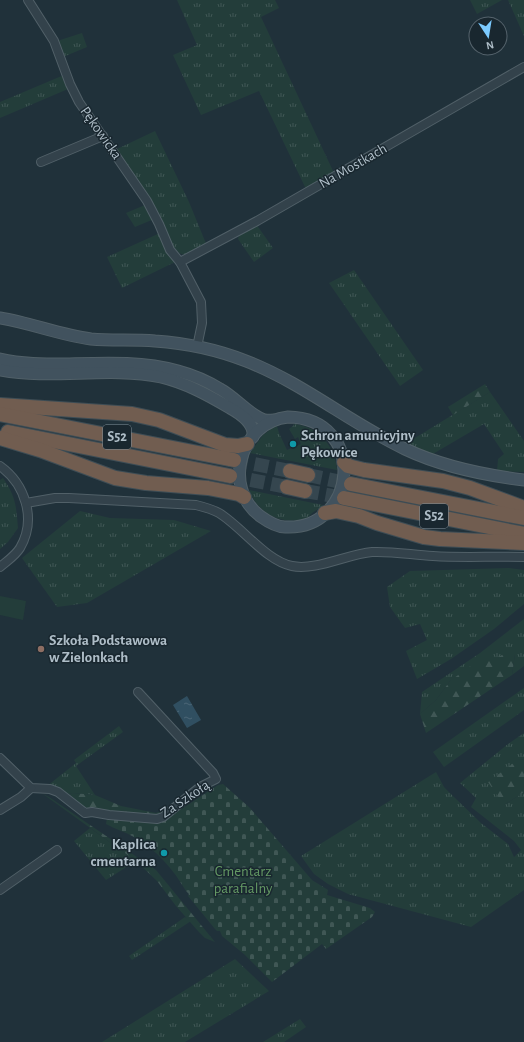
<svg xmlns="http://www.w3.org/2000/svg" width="524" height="1042" viewBox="0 0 524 1042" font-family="'Alegreya Sans',sans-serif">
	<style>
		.grass { fill: url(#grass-tufts) }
		.forest { fill: url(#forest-firs) }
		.cemetery { fill: url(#cemetery-stones) }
		.pitch { fill: #233d3a }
		.water { fill: url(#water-ripples) }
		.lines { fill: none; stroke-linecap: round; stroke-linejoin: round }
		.highway-tunnel { stroke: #35464f; stroke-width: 14; stroke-dasharray: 14 7; stroke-linecap: butt }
		.street-casing { stroke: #516068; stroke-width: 10 }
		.secondary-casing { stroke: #516068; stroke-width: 13 }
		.highway-casing { stroke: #3e4d55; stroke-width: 16 }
		.street { stroke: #33424b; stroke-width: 8 }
		.secondary { stroke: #41525e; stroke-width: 11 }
		.highway { stroke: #715d50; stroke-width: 14 }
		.culture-dot { fill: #0f9aa8; stroke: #19272f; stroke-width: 1.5 }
		.education-dot { fill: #8d6e63; stroke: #19272f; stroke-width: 1.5 }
		.labels { text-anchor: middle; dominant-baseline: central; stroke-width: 3; stroke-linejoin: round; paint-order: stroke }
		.shield { fill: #19272f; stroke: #819099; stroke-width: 1 }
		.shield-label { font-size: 14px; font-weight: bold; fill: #aebdc7 }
		.street-label { font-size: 15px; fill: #aebdc7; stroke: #19272f }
		.poi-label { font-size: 15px; font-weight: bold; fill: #aebdc7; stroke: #19272f; text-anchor: start }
		.park-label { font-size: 15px; fill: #649964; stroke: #19272f }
	</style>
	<defs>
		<pattern id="grass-tufts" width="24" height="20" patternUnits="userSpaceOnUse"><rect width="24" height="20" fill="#233d3a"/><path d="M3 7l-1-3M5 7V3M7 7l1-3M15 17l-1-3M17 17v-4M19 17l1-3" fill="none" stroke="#405755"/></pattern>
		<pattern id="forest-firs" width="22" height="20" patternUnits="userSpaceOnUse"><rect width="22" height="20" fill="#233d3a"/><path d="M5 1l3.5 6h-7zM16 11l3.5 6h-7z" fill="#405755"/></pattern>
		<pattern id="cemetery-stones" width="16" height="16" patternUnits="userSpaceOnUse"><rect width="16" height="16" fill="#233d3a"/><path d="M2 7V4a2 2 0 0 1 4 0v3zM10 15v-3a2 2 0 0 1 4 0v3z" fill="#405755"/></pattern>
		<pattern id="water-ripples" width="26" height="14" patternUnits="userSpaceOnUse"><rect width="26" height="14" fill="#304f61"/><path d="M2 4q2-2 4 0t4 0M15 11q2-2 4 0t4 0" fill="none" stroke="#4b6676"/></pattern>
	</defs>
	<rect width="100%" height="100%" fill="#20313a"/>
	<g class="grass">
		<polygon points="177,0 275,0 279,8 261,17 334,173 306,189 259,91 201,115 173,55 197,45"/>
		<polygon points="470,0 502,0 477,14"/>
		<polygon points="508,0 524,0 524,36"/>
		<polygon points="82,33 87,47 63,57 57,41"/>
		<polygon points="64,75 68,89 0,118 0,102"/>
		<polygon points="155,131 189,202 207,246 188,256 179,253 174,248 149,199 117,149"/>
		<polygon points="145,205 154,219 135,227 126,213"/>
		<polygon points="256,224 273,248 254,262 238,239 240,233"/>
		<polygon points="160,233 175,262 122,288 107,257"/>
		<polygon points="354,270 423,370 400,386 329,283"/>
		<polygon points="490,392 524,441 524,472 497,471 498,459 504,454 484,424 426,458 405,444"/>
		<path d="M294,424C319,427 335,446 337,470L250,453L263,435L270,430V428L277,426L279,433L287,450L301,444L298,437L295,439L289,429L293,426Z"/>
		<path d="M3,478C16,497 16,505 18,528L8,542L0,549V480Z"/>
		<path d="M249,490L323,505C319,509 314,511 310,515C309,516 307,518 306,519C303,520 299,520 296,520C275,523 256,509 249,490Z"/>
		<polygon points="80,511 110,518 174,520 211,531 87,603 57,607 22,558"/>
		<polygon points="509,568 524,570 524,604 494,629 451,659 417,679 406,651 427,640 420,624 405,628 390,607 387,587 410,571"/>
		<polygon points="524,619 524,666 512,675 515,654 450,681 436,700 420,714 422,692 480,653"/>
		<polygon points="524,688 524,710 444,767 433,752"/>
		<polygon points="119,726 123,732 76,766 95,795 72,793 69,794 54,786 47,786 76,763 74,760"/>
		<polygon points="524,733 524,760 519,759 504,805 524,792 524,890 471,927 348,894 328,884 314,874 301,856 436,772 444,787 454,797 481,823 508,844 514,857 521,850 514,841 471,807 476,798 460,783 508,744"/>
		<polygon points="90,828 136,861 106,880 74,841"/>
		<polygon points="185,917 191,921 132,960 129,956"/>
		<polygon points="235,959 269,991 185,1042 102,1042"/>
		<polygon points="300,1019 306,1027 284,1042 263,1042"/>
	</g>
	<g class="forest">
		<polygon points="485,384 490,392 453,415 448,407"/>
		<polygon points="512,650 515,654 512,675 426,733 420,714 436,700 450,681 483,657 492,660"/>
		<polygon points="519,759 524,760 524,792 504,805 488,782"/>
		<polygon points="72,793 95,795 121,806 156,813 174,805 157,817 110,813 83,807 69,794"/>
		<polygon points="43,794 49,797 156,870 215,942 205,938 198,931 176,906 157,881 136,861"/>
	</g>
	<path class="cemetery" d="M223,784L250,808L312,880L328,890L327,895L370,908L375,912L372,917L326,949L322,944L272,982L245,955L222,936L220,931H217L215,929L188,896L189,894L186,891C173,869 157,850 134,837C125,832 115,829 106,824L107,818L152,823L165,821L180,810L218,785Z"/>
	<polygon class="pitch" points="0,596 26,601 23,620 0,615"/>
	<polygon class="water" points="187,696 201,720 187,728 173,705"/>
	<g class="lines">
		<g class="highway-tunnel">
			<polyline points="234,460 290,471"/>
			<polyline points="308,475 351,484"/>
			<polyline points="230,476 287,487"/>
			<polyline points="305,491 344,498"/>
		</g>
		<g class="street-casing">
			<g id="street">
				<polyline points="28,0 54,41 70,84 79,102 147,201 159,224 170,250 180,262 201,302 202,323 197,347"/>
				<polyline points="41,162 103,136"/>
				<polyline points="180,262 257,221 524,67"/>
				<path d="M0,466C25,484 37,519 20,548C15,556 7,561 0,567"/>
				<path d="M26,503L55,498H69L196,505C204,507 212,509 219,513C242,527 266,561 292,566C315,571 348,554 372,552C392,551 413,555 433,556C463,558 494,556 524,557"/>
				<polyline points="0,758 31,788 50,789 58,792 85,813 92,812 109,815 157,819 163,817 200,787 216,779 213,773 138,692"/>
				<polyline points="0,810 21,797 31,788"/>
				<polyline points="0,890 57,850"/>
			</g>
		</g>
		<g class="secondary-casing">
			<g id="secondary">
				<path d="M0,318C31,323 60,335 91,339C112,341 134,339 155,341C185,343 218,350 246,361C303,383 350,423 405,449C443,467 483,475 524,480"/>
				<path d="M0,359C22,364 44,364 66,364C104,363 142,361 178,371C193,375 207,381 220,389C235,397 247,413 262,419C265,421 270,420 274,420"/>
				<path d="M0,370C53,380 108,366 161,377C186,383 208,395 230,408C241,414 255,423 253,437"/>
				<path d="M288,417C368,418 358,531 285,527C276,527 267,521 260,516C222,487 240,422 288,417Z"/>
			</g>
		</g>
		<g class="highway-casing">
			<g id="highway">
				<polyline points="0,405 132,414 159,420 225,445 238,446 247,444"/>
				<polyline points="0,414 234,460"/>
				<polyline points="8,432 230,476"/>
				<polyline points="0,438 40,450 115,478 146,483 208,488 239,494 244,497"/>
				<polyline points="344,462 348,466 364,470 443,481 470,488 524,508"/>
				<polyline points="290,471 308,475"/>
				<polyline points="351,484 524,518"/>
				<polyline points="287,487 305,491"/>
				<polyline points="344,498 524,534"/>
				<polyline points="325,513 336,511 359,516 377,523 424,537 440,539 524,543"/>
			</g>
		</g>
		<use href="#street" class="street"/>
		<use href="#secondary" class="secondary"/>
		<use href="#highway" class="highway"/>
	</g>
	<g class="culture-dot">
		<circle cx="293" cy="444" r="4"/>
		<circle cx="164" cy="853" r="4"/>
	</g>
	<circle class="education-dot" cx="41" cy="649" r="4"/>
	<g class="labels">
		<g class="shield">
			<rect x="103" y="425" width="28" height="24" rx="3"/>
			<rect x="420" y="504" width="28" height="24" rx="3"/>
		</g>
		<g class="shield-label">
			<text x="117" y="437">S52</text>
			<text x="434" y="516">S52</text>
		</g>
		<g class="street-label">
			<text transform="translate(101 133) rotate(55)">Pękowicka</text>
			<text transform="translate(353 166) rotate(-30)">Na Mostkach</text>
			<text transform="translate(185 799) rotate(-34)">Za Szkołą</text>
		</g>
		<g class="poi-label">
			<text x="301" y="435">Schron amunicyjny<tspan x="301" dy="17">Pękowice</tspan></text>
			<text x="49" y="640">Szkoła Podstawowa<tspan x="49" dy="17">w Zielonkach</tspan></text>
			<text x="156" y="844" text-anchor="end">Kaplica<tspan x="156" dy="17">cmentarna</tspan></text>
		</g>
		<g class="park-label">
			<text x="243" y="871">Cmentarz<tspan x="243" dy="17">parafialny</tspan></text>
		</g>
	</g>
	<g transform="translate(488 36) rotate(168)"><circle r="19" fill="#19272f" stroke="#55636c"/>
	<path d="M0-3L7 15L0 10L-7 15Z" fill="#7bcaff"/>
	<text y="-6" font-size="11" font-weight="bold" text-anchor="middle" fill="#aebdc7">N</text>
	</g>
</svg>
